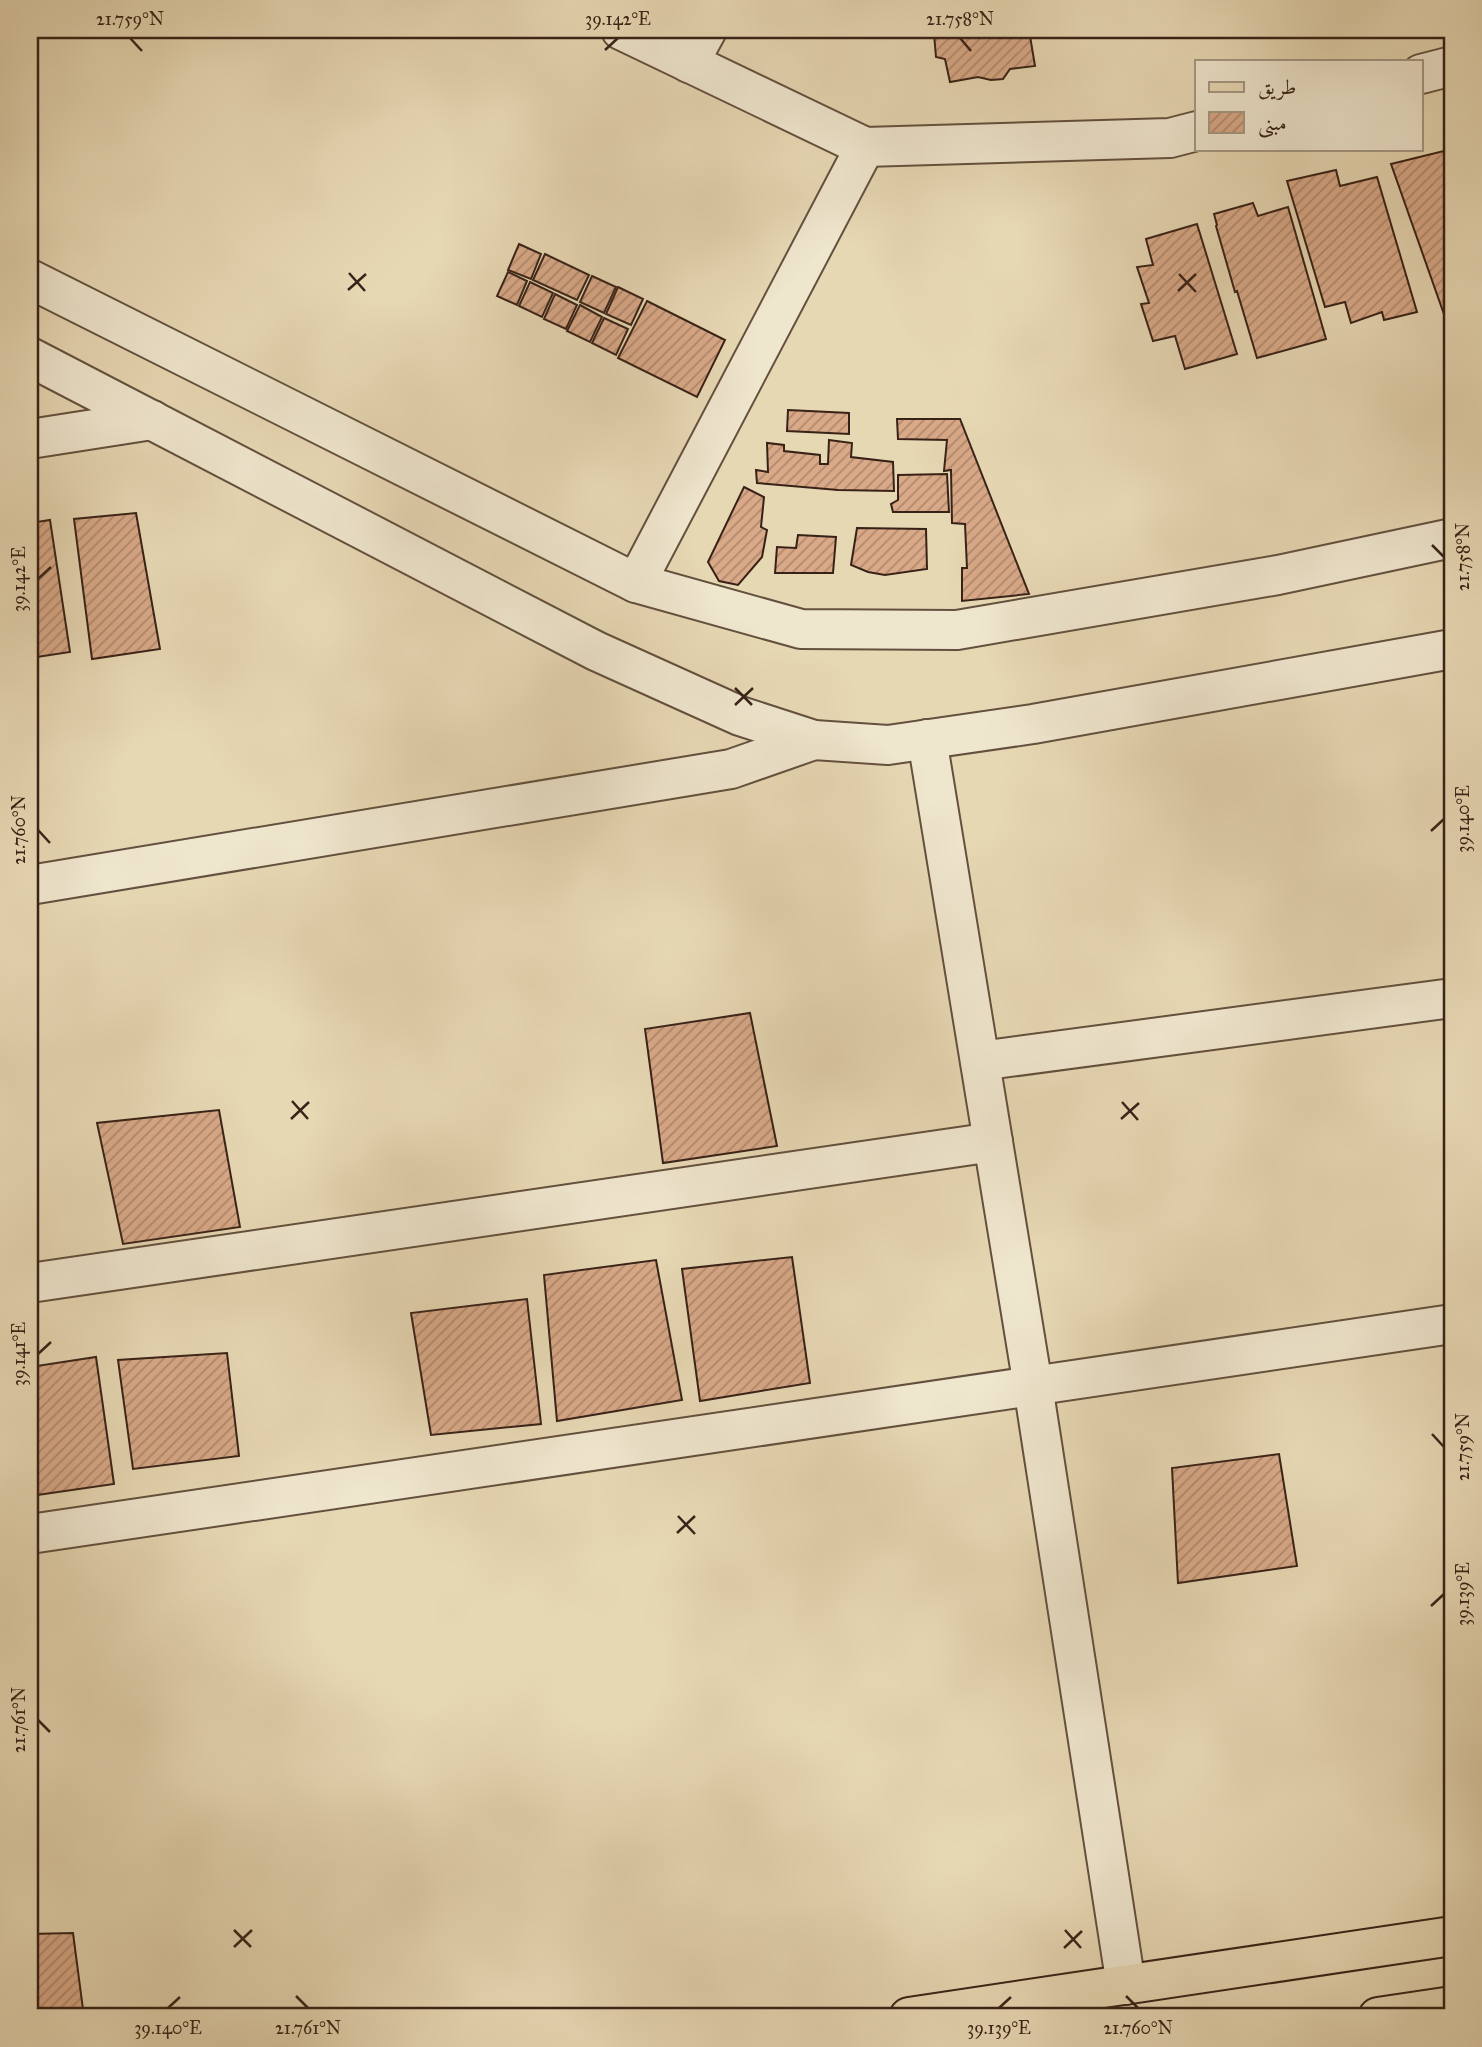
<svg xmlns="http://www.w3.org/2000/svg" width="1482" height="2047" viewBox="0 0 1482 2047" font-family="'IM FELL Great Primer',Amiri,serif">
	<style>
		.building { fill: url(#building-hatch); stroke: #382217; stroke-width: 2 }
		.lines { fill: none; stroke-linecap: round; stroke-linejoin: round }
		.minor-casing { stroke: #64503e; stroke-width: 42 }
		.major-casing { stroke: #382217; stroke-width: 42 }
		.minor { stroke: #efe6ce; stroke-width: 38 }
		.major { stroke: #e7d8b4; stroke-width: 38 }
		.ticks { fill: none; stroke: #382217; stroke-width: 2.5 }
		.neatline { fill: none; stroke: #382217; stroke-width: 2.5 }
		.ticks-label { font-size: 18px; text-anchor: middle; fill: #382217 }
	</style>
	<defs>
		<pattern id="building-hatch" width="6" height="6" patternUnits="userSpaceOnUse" patternTransform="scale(1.75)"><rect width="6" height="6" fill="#d9a988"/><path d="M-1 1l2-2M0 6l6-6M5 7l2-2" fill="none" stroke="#b1896e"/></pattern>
	</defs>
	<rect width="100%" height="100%" fill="#e7d8b4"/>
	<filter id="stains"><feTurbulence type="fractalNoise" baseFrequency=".00286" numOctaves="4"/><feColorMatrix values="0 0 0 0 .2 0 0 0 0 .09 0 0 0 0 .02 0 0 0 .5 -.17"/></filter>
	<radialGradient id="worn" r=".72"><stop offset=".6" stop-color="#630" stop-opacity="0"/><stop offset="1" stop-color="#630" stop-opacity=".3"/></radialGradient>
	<g class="building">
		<polygon points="882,30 1029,30 1035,66 1010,69 1003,79 991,80 978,77 950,82 945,59 936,57 934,34 899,38 889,36"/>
		<polygon points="1452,149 1452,319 1446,320 1391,164"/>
		<polygon points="1336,170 1340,186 1377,177 1417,312 1384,320 1382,312 1351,323 1345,302 1325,307 1287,181"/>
		<polygon points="1253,203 1258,216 1288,207 1326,339 1257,358 1237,291 1235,292 1216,226 1217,225 1214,214"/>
		<polygon points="1197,224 1237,354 1185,369 1175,336 1153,341 1141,304 1149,303 1137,267 1153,265 1146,239"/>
		<polygon points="519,244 541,254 531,279 508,270"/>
		<polygon points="545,254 589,275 577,300 533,280"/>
		<polygon points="508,272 527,281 517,305 497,296"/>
		<polygon points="592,276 616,287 604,313 580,302"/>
		<polygon points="530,282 553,293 542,317 519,306"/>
		<polygon points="618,287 643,299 631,325 606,314"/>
		<polygon points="555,294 577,305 566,329 544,319"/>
		<polygon points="647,301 725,340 697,397 618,358"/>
		<polygon points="580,305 602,317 590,342 567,331"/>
		<polygon points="604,318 628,329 616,355 592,343"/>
		<polygon points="788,410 849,413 849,434 787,431"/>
		<polygon points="897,419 960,419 1029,594 962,601 962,568 967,568 965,524 952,523 951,470 944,471 947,440 898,439"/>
		<polygon points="829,440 852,443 851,457 893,462 894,491 838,490 757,483 756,470 768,472 767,443 784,445 784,451 820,455 820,464 828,464"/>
		<polygon points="947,474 949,512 893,512 891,504 898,500 898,475"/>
		<polygon points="744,487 764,497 761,527 767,530 762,557 738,585 719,581 708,562"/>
		<polygon points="136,513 160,649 92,659 74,519"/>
		<polygon points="50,520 70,652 30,658 30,523"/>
		<polygon points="857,528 926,529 927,569 885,575 868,572 851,565"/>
		<polygon points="798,535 836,537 833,573 775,573 777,547 796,548"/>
		<polygon points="750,1013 777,1146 663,1163 645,1029"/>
		<polygon points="219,1110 240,1227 123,1244 97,1123"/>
		<polygon points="792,1257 810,1383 700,1401 682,1269"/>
		<polygon points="656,1260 682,1400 557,1421 544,1275"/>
		<polygon points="527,1299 541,1424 431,1435 411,1313"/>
		<polygon points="227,1353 239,1456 133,1469 118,1360"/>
		<polygon points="96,1357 114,1484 30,1496 30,1367"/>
		<polygon points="1279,1454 1297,1566 1178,1583 1172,1468"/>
		<polygon points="73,1933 84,2017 30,2017 30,1934"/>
		<polygon points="155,2011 155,2017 107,2017"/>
	</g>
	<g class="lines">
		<g class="minor-casing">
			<g id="minor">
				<polyline points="621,30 865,147 1170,138 1197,131"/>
				<polyline points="689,63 707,30"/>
				<polyline points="1421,74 1452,66"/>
				<polyline points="30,279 636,583 801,629 957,630 1278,575 1452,538"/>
				<polyline points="30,357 596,651 740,716 814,740 888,745 1033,724 1452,649"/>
				<polyline points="30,439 152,420"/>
				<polyline points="636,583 865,147"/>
				<polyline points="927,739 1033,1386 1126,1985"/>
				<polyline points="30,885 731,769 814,740"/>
				<polyline points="980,1061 1452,998"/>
				<polyline points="30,1283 993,1142"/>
				<polyline points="30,1534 1452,1324"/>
			</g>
		</g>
		<g class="major-casing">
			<g id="major">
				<polyline points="909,2017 1452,1936"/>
				<polyline points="1378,2017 1452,2006"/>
			</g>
		</g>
		<use href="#minor" class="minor"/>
		<use href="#major" class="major"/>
	</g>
	<path class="ticks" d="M130,38L142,51M960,38L971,51M605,50L618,38M349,273L365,291M1179,274L1196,292M348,290L366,274M1178,291L1196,274M1432,545L1444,557M38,579L51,567M735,688L752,705M735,705L753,688M38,830L50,843M1431,831L1444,819M292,1101L308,1119M1122,1102L1138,1120M291,1119L309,1102M1121,1119L1139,1103M38,1354L51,1342M1432,1434L1444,1447M678,1516L695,1534M677,1533L695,1516M1431,1606L1444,1594M38,1720L50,1732M234,1930L251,1947M1065,1930L1081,1948M234,1947L252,1930M1064,1948L1082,1931M296,1996L308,2008M1126,1996L1138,2008M168,2008L180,1997M999,2008L1011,1997"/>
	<rect width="1482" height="2047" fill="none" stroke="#e7d8b4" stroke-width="77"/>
	<rect x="1195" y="60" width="228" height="91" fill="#efe6ce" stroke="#a69885" stroke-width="2"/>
	<rect x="1209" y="82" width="35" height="10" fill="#e7d8b4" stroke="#a69885" stroke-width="2"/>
	<text x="1258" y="94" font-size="21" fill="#382217">طريق</text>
	<rect x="1209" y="112" width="35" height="21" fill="url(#building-hatch)" stroke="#a69885" stroke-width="2"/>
	<text x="1258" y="130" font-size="21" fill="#382217">مبنى</text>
	<rect x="38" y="38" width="1406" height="1970" class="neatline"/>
	<g class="ticks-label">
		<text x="130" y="25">21.759°N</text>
		<text x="618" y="25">39.142°E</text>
		<text x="960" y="25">21.758°N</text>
		<text transform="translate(1463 557) rotate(-90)" y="6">21.758°N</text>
		<text transform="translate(19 579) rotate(-90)" y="6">39.142°E</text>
		<text transform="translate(1463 819) rotate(-90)" y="6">39.140°E</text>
		<text transform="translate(19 830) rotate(-90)" y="6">21.760°N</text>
		<text transform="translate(19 1354) rotate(-90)" y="6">39.141°E</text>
		<text transform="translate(1463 1447) rotate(-90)" y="6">21.759°N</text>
		<text transform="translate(1463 1594) rotate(-90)" y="6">39.139°E</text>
		<text transform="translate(19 1720) rotate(-90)" y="6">21.761°N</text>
		<text x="168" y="2034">39.140°E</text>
		<text x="308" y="2034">21.761°N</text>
		<text x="999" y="2034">39.139°E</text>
		<text x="1138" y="2034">21.760°N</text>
	</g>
	<rect width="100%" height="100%" filter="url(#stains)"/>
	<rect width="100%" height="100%" fill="url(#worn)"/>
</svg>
